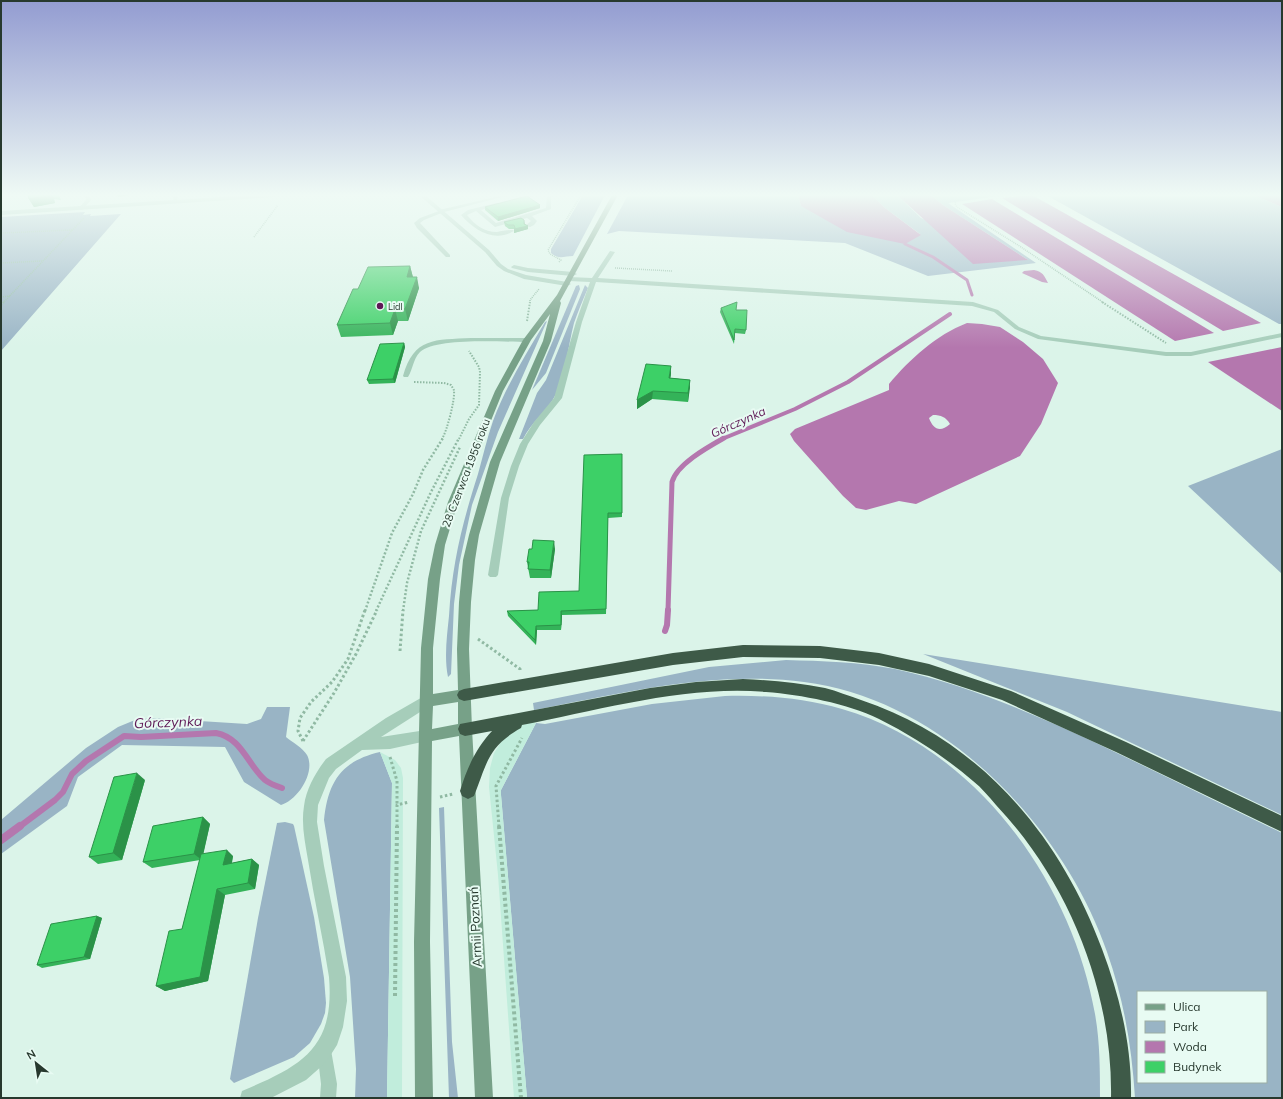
<svg xmlns="http://www.w3.org/2000/svg" width="1283" height="1099" viewBox="0 0 1283 1099" font-family="Mulish,sans-serif">
	<style>
		.green { fill: #99b4c5; fill-rule: evenodd }
		.plaza { fill: #c1eddc }
		.water { fill: #b477ae; fill-rule: evenodd }
		.lines { fill: none; stroke-linecap: round; stroke-linejoin: round }
		.stream-far4 { stroke: #b477ae; stroke-width: 3 }
		.stream-far3 { stroke: #b477ae; stroke-width: 4 }
		.stream-far2 { stroke: #b477ae; stroke-width: 5 }
		.stream-far1 { stroke: #b477ae; stroke-width: 6 }
		.stream { stroke: #b477ae; stroke-width: 8 }
		.path-far4 { stroke: #90b9a3; stroke-width: 1.5; stroke-dasharray: 1 1; stroke-linecap: butt }
		.path-far3 { stroke: #90b9a3; stroke-width: 2; stroke-dasharray: 1.5 1.5; stroke-linecap: butt }
		.path-far2 { stroke: #90b9a3; stroke-width: 2.5; stroke-dasharray: 2 2; stroke-linecap: butt }
		.path-far1 { stroke: #90b9a3; stroke-width: 3; stroke-dasharray: 2.5 2.5; stroke-linecap: butt }
		.path { stroke: #90b9a3; stroke-width: 4; stroke-dasharray: 3 3; stroke-linecap: butt }
		.service { fill: #a6cdba; fill-rule: evenodd }
		.minor { fill: #a6cdba; fill-rule: evenodd }
		.tertiary { fill: #a6cdba; fill-rule: evenodd }
		.secondary { fill: #77a188; fill-rule: evenodd }
		.motorway { fill: #3e5a48; fill-rule: evenodd }
		.wall { fill: #34b359 }
		.shaded-wall { fill: #2b9248 }
		.building { fill: #3dd067; stroke: #2b9248 }
		.poi-dot { fill: #5e1956; stroke: #e8fbf3; stroke-width: 1.5 }
		.labels { text-anchor: middle; dominant-baseline: central; stroke-width: 4; stroke-linejoin: round; paint-order: stroke }
		.far-poi-label { font-size: 9px; fill: #27392e; stroke: #e8fbf3; text-anchor: start }
		.street-label { font-size: 11px; fill: #27392e; stroke: #e8fbf3 }
		.water-label { font-size: 12px; font-style: italic; fill: #5e1956; stroke: #e8fbf3 }
		.near-street-label { font-size: 13px; fill: #27392e; stroke: #e8fbf3 }
		.near-water-label { font-size: 14px; font-style: italic; fill: #5e1956; stroke: #e8fbf3 }
	</style>
	<rect width="100%" height="100%" fill="#dbf4e9"/>
	<g class="green">
		<path d="M583,195H605L573,256C564,256 559,260 551,253V249Z"/>
		<polygon points="628,195 798,195 801,206 920,234 885,208 872,195 897,195 921,218 1028,260 943,205 931,195 1005,195 948,203 1036,263 928,276 845,243 619,231 607,234"/>
		<polygon points="1046,195 1253,195 1282,207 1282,324 1279,324"/>
		<polygon points="85,212 83,215 91,214 90,216 121,214 1,351 1,217"/>
		<polygon points="579,285 580,289 546,373 532,390 576,286"/>
		<path d="M585,285L588,288C583,300 578,311 574,323C568,346 566,372 556,394C548,411 531,422 523,439H519L537,393L546,380Z"/>
		<path d="M547,321L498,432L472,505L459,565L454,604L451,674L448,677C444,658 447,635 449,616C452,564 462,524 478,474C483,456 487,438 493,421C506,386 526,354 545,322Z"/>
		<polygon points="1282,449 1282,574 1188,486"/>
		<polygon points="923,654 1282,712 1282,815 1067,712"/>
		<path d="M786,660C822,661 859,662 895,669C964,684 1029,712 1094,742C1157,772 1219,803 1282,833V1098H1135C1132,1048 1124,1000 1107,952C1063,825 942,699 804,682C713,670 622,693 534,710L533,703L709,667ZM1138,992H1266V1082H1138Z"/>
		<path d="M725,696C765,695 804,698 842,709C976,748 1072,882 1095,1014C1100,1042 1100,1070 1100,1098H527L501,795V790L536,723L545,724L652,704Z"/>
		<path d="M267,707H290L286,737C292,742 303,748 307,755C316,772 298,800 281,805L244,782L225,747L122,745L78,777L67,806L1,854V820L86,748L118,727L135,720L152,718L247,724L261,719Z"/>
		<path d="M380,752L392,783L387,1098H355L356,1069L350,977L324,820C328,782 341,761 380,752Z"/>
		<polygon points="444,807 452,1042 458,1098 449,1098 439,808"/>
		<polygon points="285,822 293,824 294,826 314,917 324,978 326,1003 325,1013 321,1024 310,1043 294,1057 234,1083 230,1079 258,918 277,823"/>
	</g>
	<g class="plaza">
		<polygon points="534,722 536,723 501,790 501,795 527,1098 514,1098 498,875 489,787 490,768 494,753 503,739 522,725"/>
		<polygon points="380,752 395,760 401,768 403,778 402,1098 387,1098 392,783"/>
	</g>
	<g class="water">
		<polygon points="798,195 872,195 885,208 921,235 905,244 847,232 801,206"/>
		<polygon points="897,195 931,195 943,205 1028,260 973,264"/>
		<polygon points="1032,195 1261,323 1223,331 1002,198"/>
		<polygon points="1253,195 1282,195 1282,207"/>
		<polygon points="992,199 1214,333 1175,341 962,204"/>
		<path d="M1034,270C1043,272 1044,275 1048,283L1042,282L1022,273L1024,271Z"/>
		<path d="M967,323L982,324L1000,327L1023,342L1043,359L1058,383L1041,424L1020,456L916,504L899,501L866,510L856,508L843,496L794,441L790,434L795,429L889,390V384C910,359 936,335 967,323ZM933,415C941,415 946,417 950,424C940,433 933,429 929,418Z"/>
		<polygon points="1282,347 1282,411 1208,362"/>
	</g>
	<g class="lines">
		<polyline class="stream-far4" points="905,244 933,257 967,280 972,295"/>
		<polyline class="stream-far3" points="722,439 795,409 848,382 950,314"/>
		<path class="stream-far2" d="M668,611L672,482C677,464 708,447 724,438"/>
		<g class="stream-far1">
			<polyline points="665,631 667,625 668,610"/>
			<path d="M19,827L55,800L63,792L72,774L86,761L124,736L141,737L216,733C242,738 247,764 265,780C270,784 276,786 282,788"/>
		</g>
		<polyline class="stream" points="1,840 20,826"/>
		<g class="path-far4">
			<polyline points="994,195 960,199 956,201 955,204 957,207 1021,247 1104,303"/>
			<polyline points="1,233 72,230"/>
			<polyline points="254,237 278,205"/>
			<polyline points="559,262 561,260 550,254 548,250 581,195"/>
			<polyline points="1,263 42,261"/>
			<polyline points="615,268 672,271"/>
			<polyline points="1,297 10,296"/>
			<polyline points="3,303 84,218"/>
			<polyline points="530,303 530,300 539,289"/>
		</g>
		<g class="path-far3">
			<polyline points="1102,302 1166,343"/>
			<polyline points="1,305 4,302"/>
			<polyline points="527,321 530,302"/>
			<path d="M414,382L444,383L451,385C452,387 454,389 454,391C455,400 447,431 442,439"/>
			<polyline points="459,439 469,419 479,405 480,372 479,367 469,351"/>
		</g>
		<g class="path-far2">
			<polyline points="365,611 392,533 413,494 423,470 443,438"/>
			<polyline points="376,611 431,492 459,438"/>
			<polyline points="403,611 407,583 421,531 460,447"/>
		</g>
		<g class="path-far1">
			<polyline points="478,639 520,669 520,671"/>
			<polyline points="400,651 403,610"/>
			<polyline points="303,741 334,693 356,654 377,610"/>
			<polyline points="303,741 298,731 300,718 311,702 332,682 348,659 365,610"/>
			<polyline points="390,757 397,781 397,805"/>
			<polyline points="440,797 453,794"/>
			<polyline points="397,827 397,805 409,802"/>
			<polyline points="499,827 496,786 522,738"/>
		</g>
		<g class="path">
			<polyline points="499,826 521,1098"/>
			<polyline points="395,996 397,826"/>
		</g>
		<g class="service">
			<polygon points="85,195 89,195 91,200 82,210 79,208 86,200"/>
			<polygon points="174,195 178,195 177,202 173,201"/>
			<polygon points="504,195 510,195 444,212 424,220 420,223 450,255 450,257 446,257 417,228 414,223 420,218 439,211 439,210"/>
			<polygon points="531,195 538,195 525,198 523,197"/>
			<path d="M547,195H551V209L532,216L537,221L534,225L530,227L525,226L531,221L527,218L495,227L476,211L467,215C475,225 484,232 497,232C502,231 508,230 513,230L514,231C494,243 474,230 461,215L468,210L496,203H498V205L481,210L496,223L546,208Z"/>
			<polygon points="610,251 615,252 598,278 973,302 998,310 1019,327 1041,336 1166,352 1191,352 1282,333 1282,337 1191,356 1166,356 1038,339 1015,329 994,312 972,306 596,282 582,322 562,398 540,425 528,444 519,466 509,498 498,575 496,577 490,577 488,575 501,498 511,466 520,444 534,422 554,398 576,322 590,282 569,281 566,279 569,277 592,278"/>
			<path d="M471,338H527L530,340L527,342C504,342 436,337 420,352C413,359 413,369 408,377H404L403,376C414,337 435,340 471,338Z"/>
			<polygon points="324,1043 329,1045 331,1050 337,1084 336,1098 320,1098 321,1084 317,1050 319,1045"/>
		</g>
		<g class="minor">
			<polygon points="254,195 277,195 274,197 1,215 1,211"/>
			<path d="M426,695L431,697L433,701L431,705L381,737L426,730L431,732L433,736L431,740L390,749L362,750L336,769L329,778L318,805L317,822L324,866L346,977L347,1001L343,1027L337,1045L330,1056L323,1065L306,1080L271,1098H240L242,1091C301,1066 335,1049 329,977C323,938 314,899 308,860C305,842 301,824 304,806C306,789 316,772 326,759L386,718Z"/>
		</g>
		<g class="tertiary">
			<polygon points="419,195 425,195 489,250 501,264 508,269 526,275 567,282 571,284 567,286 524,279 504,271 497,266 485,252"/>
			<polygon points="514,265 528,268 573,272 577,274 573,276 528,272 512,268 511,267"/>
		</g>
		<path class="secondary" d="M612,195H618L560,301L561,303L551,341L500,462L479,535L475,560L471,602L469,649L472,729L493,1098H475L459,736L432,741L430,942L433,1098H415L414,942L421,648L428,579L435,545L448,502L495,391L523,340L557,295ZM550,314L543,341L490,462L469,535L463,560L459,602L457,649L458,690L433,694V648L440,579L445,545L458,502L503,391L531,340ZM458,702V724L432,729L433,706Z"/>
		<g class="motorway">
			<polygon points="743,645 820,646 879,653 929,664 1011,691 1126,742 1282,816 1282,832 1116,752 1002,700 929,676 879,665 820,658 743,657 673,665 464,701 459,699 457,695 459,691 464,689 673,653"/>
			<path d="M743,679C770,680 798,683 825,688C837,691 849,696 861,700C979,739 1060,835 1102,949C1120,997 1132,1046 1131,1098H1111C1113,992 1069,882 996,805C989,797 982,788 973,781C945,757 913,736 879,719C846,703 802,695 766,692C686,685 600,710 522,725L521,728C487,747 487,764 474,796L468,799L462,796L460,791C467,768 476,748 492,731L465,736L460,734L458,729L460,724L650,688L696,682Z"/>
		</g>
	</g>
	<g class="wall">
		<polygon points="28,195 59,195 61,200 54,199 55,203 34,207 29,199"/>
		<polygon points="540,205 540,208 498,221 485,210 485,207"/>
		<polygon points="504,222 525,224 528,229 514,233 514,229 509,229 505,226"/>
		<polygon points="410,266 413,277 419,288 408,321 398,321 393,335 341,337 337,325 358,289"/>
		<polygon points="721,308 736,310 746,330 745,334 735,333 734,344 720,312"/>
		<polygon points="404,343 405,347 395,383 369,384 367,380"/>
		<polygon points="671,374 670,378 690,380 688,402 652,399 637,409 637,400"/>
		<polygon points="622,454 622,517 608,518 606,614 562,615 561,630 537,630 536,645 508,616 507,611 538,610 579,591"/>
		<polygon points="555,549 551,578 530,578 527,562"/>
		<polygon points="145,780 122,860 98,864 89,857"/>
		<polygon points="203,817 210,824 203,854 233,856 232,863 252,859 259,865 255,889 225,895 208,981 165,991 156,986 182,929 200,860 152,868 143,862"/>
		<polygon points="97,916 102,918 90,959 42,968 37,965"/>
	</g>
	<g class="shaded-wall">
		<polygon points="50,195 52,195 54,199 55,203 34,207 29,199"/>
		<polygon points="117,195 132,195 118,197"/>
		<polygon points="540,205 540,208 498,221 498,217"/>
		<polygon points="524,220 525,224 528,226 528,229 514,233 514,229 524,224"/>
		<polygon points="410,266 413,278 407,277"/>
		<polygon points="417,277 419,288 408,321 405,309"/>
		<polygon points="395,309 398,321 393,335 390,323"/>
		<polygon points="404,343 405,347 395,383 393,379"/>
		<polygon points="671,366 671,374 669,387 669,378"/>
		<polygon points="690,380 690,388 688,402 688,393"/>
		<polygon points="653,391 652,399 637,409 637,400"/>
		<polygon points="554,541 555,549 551,578 550,570"/>
		<polygon points="561,611 562,615 561,630"/>
		<polygon points="536,626 537,630 536,645 535,640"/>
		<polygon points="137,773 145,780 122,860 113,853"/>
		<polygon points="203,817 210,824 202,860 194,854"/>
		<polygon points="227,850 233,856 230,871 223,865"/>
		<polygon points="252,859 259,865 255,889 248,883"/>
		<polygon points="217,889 225,895 208,981 165,991 156,986"/>
		<polygon points="97,916 102,918 90,959 84,957"/>
	</g>
	<g class="building">
		<polygon points="28,195 50,195 29,199"/>
		<polygon points="527,196 540,205 498,217 485,207"/>
		<polygon points="521,218 524,220 524,224 528,226 514,229 515,228 514,225 508,225 504,222"/>
		<polygon points="410,266 407,277 417,277 405,309 395,309 390,323 337,325 353,289 358,289 368,267"/>
		<polygon points="737,302 736,310 747,310 746,330 735,329 734,340 721,308"/>
		<polygon points="404,343 393,379 367,380 380,344"/>
		<polygon points="646,364 671,366 669,378 690,380 688,393 653,391 637,400"/>
		<polygon points="622,454 622,513 608,513 606,609 561,611 561,625 536,626 535,640 507,611 538,610 539,592 579,591 584,455"/>
		<polygon points="533,540 554,541 550,570 528,569 529,562 527,562 529,549 532,549"/>
		<polygon points="137,773 113,853 89,857 114,777"/>
		<polygon points="203,817 194,854 143,862 153,826"/>
		<polygon points="227,850 223,865 252,859 248,883 217,889 200,977 156,986 169,931 182,929 201,854"/>
		<polygon points="97,916 84,957 37,965 51,924"/>
	</g>
	<linearGradient id="sky" x2="0" y2="1"><stop stop-color="#939cd1"/><stop offset="0.56" stop-color="#effaf5"/><stop offset="1" stop-color="#effaf5" stop-opacity="0"/></linearGradient>
	<rect width="1283" height="348" fill="url(#sky)"/>
	<circle class="poi-dot" cx="380" cy="306" r="4"/>
	<g class="labels">
		<g class="far-poi-label">
			<text x="388" y="306">Lidl</text>
		</g>
		<g class="street-label">
			<text transform="translate(466 473) rotate(-69)">28 Czerwca 1956 roku</text>
		</g>
		<g class="water-label">
			<text transform="translate(738 422) rotate(-24)">Górczynka</text>
		</g>
		<g class="near-street-label">
			<text transform="translate(475 927) rotate(-93)">Armii Poznań</text>
		</g>
		<g class="near-water-label">
			<text transform="translate(168 722) rotate(-2)">Górczynka</text>
		</g>
	</g>
	<rect width="1283" height="1099" fill="none" stroke="#27392e" stroke-width="4"/>
	<rect x="1137" y="991" width="130" height="92" fill="#e8fbf3" stroke="#9bada4"/>
	<rect x="1145" y="1004" width="20" height="6" fill="#77a188" stroke="#9bada4"/>
	<text x="1173" y="1011" font-size="12" fill="#27392e">Ulica</text>
	<rect x="1145" y="1021" width="20" height="12" fill="#99b4c5" stroke="#9bada4"/>
	<text x="1173" y="1031" font-size="12" fill="#27392e">Park</text>
	<rect x="1145" y="1041" width="20" height="12" fill="#b477ae" stroke="#9bada4"/>
	<text x="1173" y="1051" font-size="12" fill="#27392e">Woda</text>
	<rect x="1145" y="1061" width="20" height="12" fill="#3dd067" stroke="#9bada4"/>
	<text x="1173" y="1071" font-size="12" fill="#27392e">Budynek</text>
	<g transform="translate(36 1063) rotate(330)" stroke="#e8fbf3" stroke-width="3" paint-order="stroke">
	<path d="M0-3L7 15L0 10L-7 15Z" fill="#27392e"/>
	<text y="-6" font-size="11" font-weight="bold" text-anchor="middle" fill="#27392e">N</text>
	</g>
</svg>
